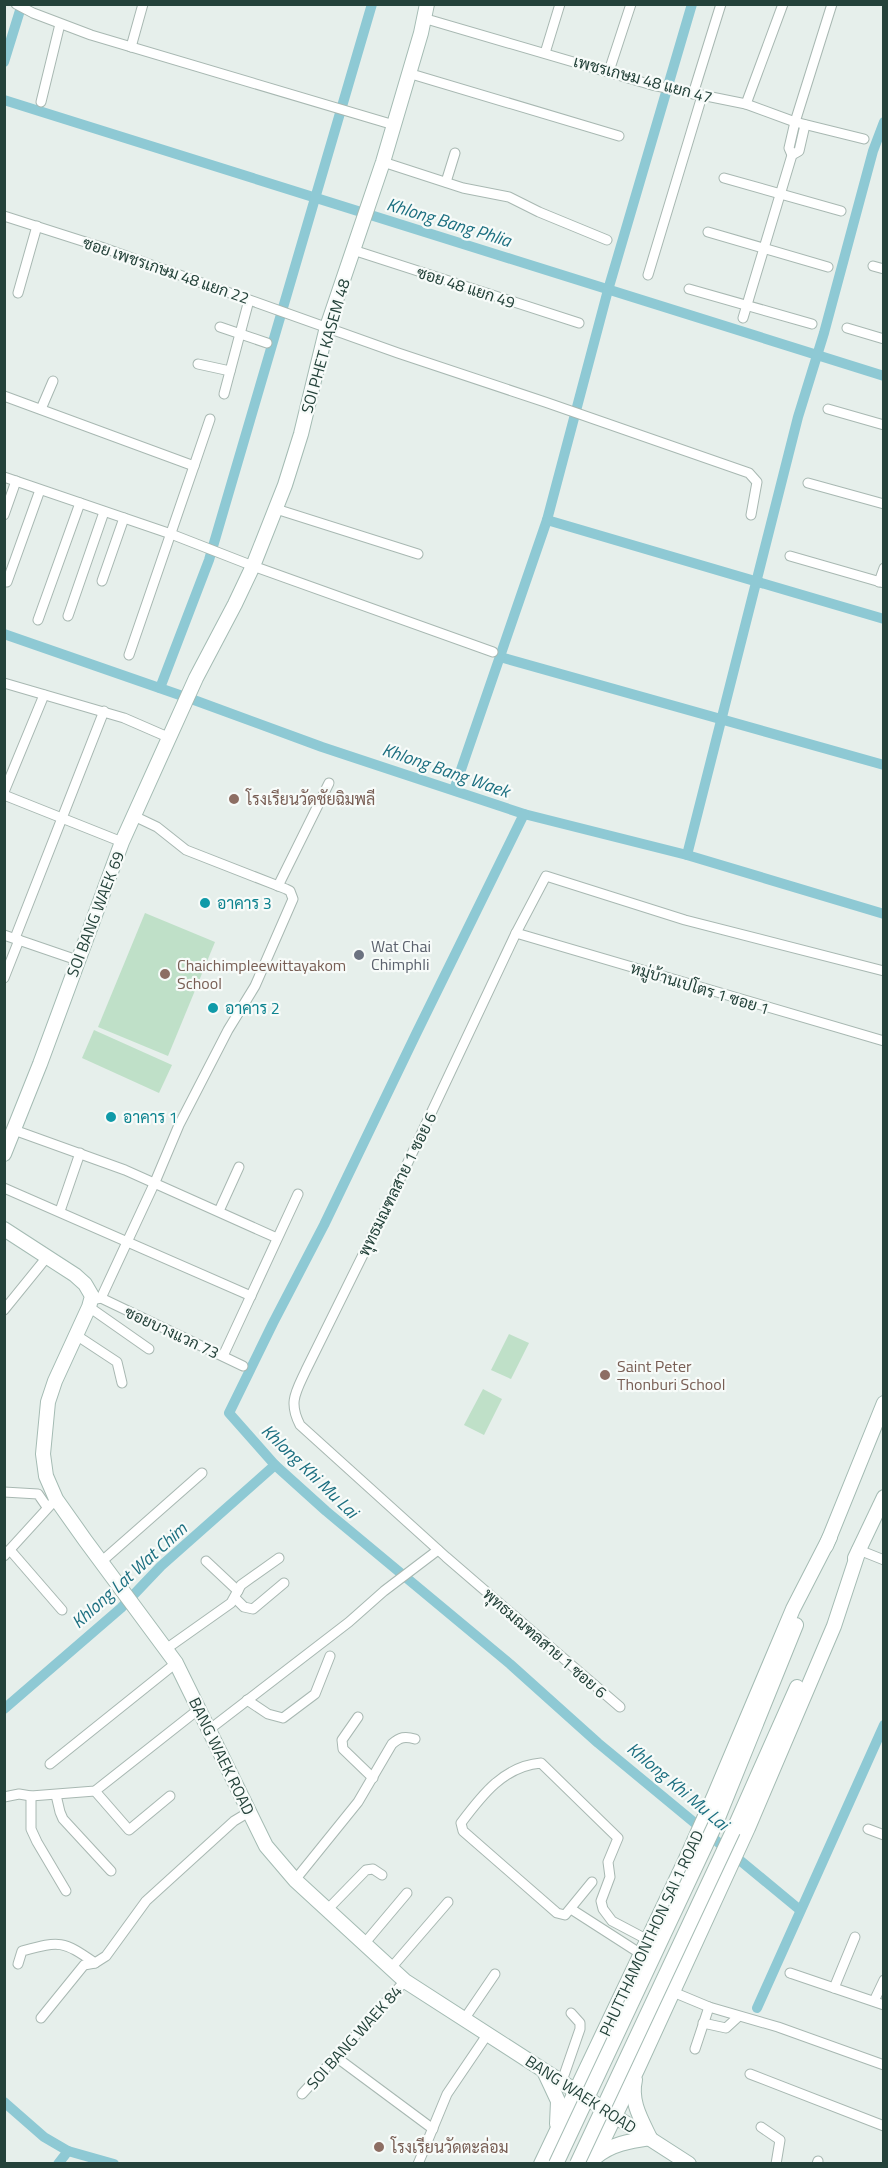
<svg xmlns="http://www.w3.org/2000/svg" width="888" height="2168" viewBox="0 0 888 2168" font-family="'Titillium Web',Sarabun,sans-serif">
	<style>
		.green { fill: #bfe0c8 }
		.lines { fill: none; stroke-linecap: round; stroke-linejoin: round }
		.canal { stroke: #8ec9d4; stroke-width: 10 }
		.street-casing { stroke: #a8b8b2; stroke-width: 11 }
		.secondary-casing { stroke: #a4bbb3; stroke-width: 16 }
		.street { stroke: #fff; stroke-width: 9 }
		.secondary { stroke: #fff; stroke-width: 14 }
		.secondary-bridge-casing { stroke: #a4bbb3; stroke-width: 16; stroke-linecap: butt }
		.secondary-bridge { stroke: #fff; stroke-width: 14 }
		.education-dot { fill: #8d6e63; stroke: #f7fbf9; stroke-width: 2 }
		.culture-dot { fill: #0f9aa8; stroke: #f7fbf9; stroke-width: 2 }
		.worship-dot { fill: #6b7280; stroke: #f7fbf9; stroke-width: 2 }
		.labels { text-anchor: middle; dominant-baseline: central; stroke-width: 4.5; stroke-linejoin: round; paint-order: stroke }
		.street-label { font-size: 16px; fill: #24423a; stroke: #f7fbf9 }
		.education-label { font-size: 16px; fill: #785e54; stroke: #f7fbf9; text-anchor: start }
		.culture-label { font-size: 16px; fill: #0d838f; stroke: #f7fbf9; text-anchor: start }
		.worship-label { font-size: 16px; fill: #5b616d; stroke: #f7fbf9; text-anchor: start }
		.water-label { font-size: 18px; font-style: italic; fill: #1c6f80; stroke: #f7fbf9 }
	</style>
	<rect width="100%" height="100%" fill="#e6efeb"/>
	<g class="green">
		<polygon points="145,913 215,942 168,1056 98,1027"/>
		<polygon points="94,1030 172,1065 159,1093 82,1058"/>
		<polygon points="509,1334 529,1343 511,1379 491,1370"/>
		<polygon points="483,1389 502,1399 484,1435 464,1425"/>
	</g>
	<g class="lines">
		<g class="canal">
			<polyline points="4,62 22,4"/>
			<polyline points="4,100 884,376"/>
			<polyline points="547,520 884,619"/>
			<polyline points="4,634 194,700 322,747 524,814 687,855 884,914"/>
			<polyline points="500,657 884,765"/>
			<polyline points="160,688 209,560 372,4"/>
			<polyline points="454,790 547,520 608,290 692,4"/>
			<polyline points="524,814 416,1034 324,1225 273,1323 229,1413 275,1465 326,1511 510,1664 598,1743 800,1910"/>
			<polyline points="687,855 798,417 824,333 873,151 884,122"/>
			<polyline points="4,1709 121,1608 161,1566 275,1465"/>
			<polyline points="757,2008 884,1725"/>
			<polyline points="4,2102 44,2137 68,2151 114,2164"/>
			<polyline points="58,2164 68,2151"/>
		</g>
		<g class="street-casing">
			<g id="street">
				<polyline points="16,4 33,13 91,35 394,125"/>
				<polyline points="423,18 652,85 746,104 795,122 864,139"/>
				<polyline points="131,47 143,4"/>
				<polyline points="545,53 560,4"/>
				<polyline points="609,71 631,4"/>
				<polyline points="408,73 619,136"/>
				<polyline points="693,94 721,4"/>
				<polyline points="41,102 60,24"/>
				<polyline points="746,104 783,4"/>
				<polyline points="792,155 789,148 795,122 832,4"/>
				<polyline points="383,162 463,188 509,197 539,212 607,240"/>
				<polyline points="724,178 841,211"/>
				<polyline points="446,182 455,153"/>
				<polyline points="4,216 101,247 398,353 545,402 749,473 757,482 751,515"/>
				<polyline points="708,232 828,267"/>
				<polyline points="353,250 579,323"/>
				<polyline points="873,266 884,269"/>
				<polyline points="648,275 702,96"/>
				<polyline points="689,289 812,324"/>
				<polyline points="18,293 37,226"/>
				<polyline points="743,318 792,155 799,151 805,125"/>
				<polyline points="220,327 267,343"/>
				<polyline points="847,328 884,339"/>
				<polyline points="198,364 230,371"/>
				<polyline points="224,394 249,300"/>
				<polyline points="4,396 194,466 129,655"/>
				<polyline points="41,409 53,381"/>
				<polyline points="828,409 884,425"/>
				<polyline points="194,466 210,419"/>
				<polyline points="4,477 171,534 253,566 493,652"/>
				<polyline points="808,483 884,504"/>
				<polyline points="276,509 418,554"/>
				<polyline points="4,515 16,481"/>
				<polyline points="790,556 884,583"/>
				<polyline points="102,581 124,518"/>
				<polyline points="7,582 40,490"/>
				<polyline points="879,582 884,568"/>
				<polyline points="68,616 104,512"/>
				<polyline points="38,620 80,503"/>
				<polyline points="4,683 124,718 170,738"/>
				<polyline points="4,792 44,695"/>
				<polyline points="4,795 122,842"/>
				<polyline points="278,886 329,783"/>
				<polyline points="516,933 884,1041"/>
				<polyline points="4,935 77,960"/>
				<polyline points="15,938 104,711"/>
				<polyline points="4,978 19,940"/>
				<polyline points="14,1130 125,1170 277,1238"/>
				<polyline points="4,1188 251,1296"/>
				<polyline points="60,1211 80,1153"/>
				<polyline points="219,1211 239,1167"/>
				<polyline points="101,1298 243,1366"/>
				<polyline points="91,1300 101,1298 155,1182 179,1125 228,1030 255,986 293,899 290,891 286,889 186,850 157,827 134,816"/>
				<polyline points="89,1307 149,1349"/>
				<polyline points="4,1310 47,1257"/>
				<polyline points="76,1335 117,1362 122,1383"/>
				<polyline points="223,1356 298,1194"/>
				<polyline points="4,1492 38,1494 47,1507"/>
				<polyline points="10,1550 62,1610"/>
				<polyline points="859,1550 884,1560"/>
				<polyline points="4,1556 56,1499"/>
				<polyline points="206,1561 238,1591"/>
				<polyline points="101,1562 202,1473"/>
				<polyline points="235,1598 244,1607 253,1609 284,1583"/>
				<polyline points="166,1649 231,1603 241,1585 279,1558"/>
				<polyline points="247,1700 268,1714 283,1718 315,1694 330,1656"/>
				<path d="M620,1707L446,1557L300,1425C288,1402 296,1392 306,1370L392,1196L516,933L546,876L685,920L884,971"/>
				<polyline points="358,1717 342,1740 343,1749 373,1778"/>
				<polyline points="210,1729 349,1622 384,1591 438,1550"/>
				<polyline points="50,1764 176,1663"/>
				<polyline points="95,1791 129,1830 170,1796"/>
				<polyline points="56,1795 60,1812 63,1819 111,1871"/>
				<polyline points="31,1796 31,1829 37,1842 66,1891"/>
				<polyline points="4,1797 19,1794 31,1796 95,1791 199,1709"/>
				<polyline points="868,1829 884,1835"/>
				<path d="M295,1880L358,1802L392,1744C400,1737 405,1736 415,1739"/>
				<path d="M592,1882L565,1915L557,1913L463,1831L461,1823C482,1795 504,1766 541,1763L618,1838L608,1862L610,1877L601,1901L603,1909L612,1921L648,1940"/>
				<polyline points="571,1909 641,1954"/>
				<polyline points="327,1910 366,1870 373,1869 382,1875"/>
				<polyline points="364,1944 407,1893"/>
				<path d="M18,1964L22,1951C60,1941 62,1940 95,1963"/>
				<polyline points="391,1968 448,1902"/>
				<polyline points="790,1973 884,2005"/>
				<polyline points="834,1988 855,1937"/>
				<polyline points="673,1992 709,2007 778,2027 884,2065"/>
				<polyline points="874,2001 884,1980"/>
				<polyline points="41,2018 84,1965 95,1963 106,1956 146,1901 234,1821 249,1812"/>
				<polyline points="465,2018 495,1974"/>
				<polyline points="703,2023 726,2028 738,2017"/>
				<polyline points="695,2049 709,2007"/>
				<polyline points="336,2057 433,2129"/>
				<polyline points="750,2074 884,2126"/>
				<polyline points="562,2081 580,2029 580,2023 571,2013"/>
				<polyline points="302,2094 405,1981"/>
				<polyline points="761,2127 780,2140 776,2164"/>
				<polyline points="418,2164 447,2094 487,2035"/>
				<polyline points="817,2164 818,2161"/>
			</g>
		</g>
		<g class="secondary-casing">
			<g id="secondary">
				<polyline points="4,1154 40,1064 122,842 196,678 235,604 253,566 285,485 301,434 327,327 383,162 421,33 427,4"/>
				<polyline points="4,1229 75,1275 85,1284 92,1296 89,1307 55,1381 48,1402 43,1454 46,1476 56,1499 85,1540 176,1663 266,1846 295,1880 405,1981 689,2164"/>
				<polyline points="826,1546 884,1403"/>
				<polyline points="855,1558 884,1497"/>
				<polyline points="716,1823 796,1625"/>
				<polyline points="733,1831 797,1687"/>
				<polyline points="544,2071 558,2101 557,2124"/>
				<path d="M635,2080C630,2101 641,2119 650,2138"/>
				<path d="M596,2157C611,2144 630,2141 650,2138"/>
				<polyline points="541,2164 685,1861 714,1796 793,1609 830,1537"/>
				<polyline points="592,2164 638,2068 748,1828 834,1626 859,1550"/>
			</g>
		</g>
		<use href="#street" class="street"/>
		<use href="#secondary" class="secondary"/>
		<g class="secondary-bridge-casing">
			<g id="secondary-bridge">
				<polyline points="556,2164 716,1823"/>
				<polyline points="577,2164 733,1831"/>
			</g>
		</g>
		<use href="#secondary-bridge" class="secondary-bridge"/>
	</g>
	<g class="education-dot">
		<circle cx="234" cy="799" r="6"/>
		<circle cx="165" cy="974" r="6"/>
		<circle cx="605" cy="1375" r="6"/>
		<circle cx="379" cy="2147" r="6"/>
	</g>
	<g class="culture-dot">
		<circle cx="205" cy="903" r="6"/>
		<circle cx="213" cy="1008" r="6"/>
		<circle cx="111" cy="1117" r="6"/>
	</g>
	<circle class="worship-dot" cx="359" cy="955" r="6"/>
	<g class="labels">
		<g class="street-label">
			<text transform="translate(643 79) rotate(15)">เพชรเกษม 48 แยก 47</text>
			<text transform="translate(166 270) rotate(19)">ซอย เพชรเกษม 48 แยก 22</text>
			<text transform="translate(466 287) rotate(18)">ซอย 48 แยก 49</text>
			<text transform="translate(325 346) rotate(-74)">SOI PHET KASEM 48</text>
			<text transform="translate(95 914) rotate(-69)">SOI BANG WAEK 69</text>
			<text transform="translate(700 988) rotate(17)">หมู่บ้านเปโตร 1 ซอย 1</text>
			<text transform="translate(397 1184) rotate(-64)">พุทธมณฑลสาย 1 ซอย 6</text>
			<text transform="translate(172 1332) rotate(25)">ซอยบางแวก 73</text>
			<text transform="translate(545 1643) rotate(41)">พุทธมณฑลสาย 1 ซอย 6</text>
			<text transform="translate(222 1756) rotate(64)">BANG WAEK ROAD</text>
			<text transform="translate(651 1933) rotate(-65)">PHUTTHAMONTHON SAI 1 ROAD</text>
			<text transform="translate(354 2037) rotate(-48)">SOI BANG WAEK 84</text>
			<text transform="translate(581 2094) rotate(33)">BANG WAEK ROAD</text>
		</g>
		<g class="education-label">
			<text x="246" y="799">โรงเรียนวัดชัยฉิมพลี</text>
			<text x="177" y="965">Chaichimpleewittayakom<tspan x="177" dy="18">School</tspan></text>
			<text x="617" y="1366">Saint Peter<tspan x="617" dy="18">Thonburi School</tspan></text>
			<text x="391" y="2147">โรงเรียนวัดตะล่อม</text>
		</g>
		<g class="culture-label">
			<text x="217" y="903">อาคาร 3</text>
			<text x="225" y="1008">อาคาร 2</text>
			<text x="123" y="1117">อาคาร 1</text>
		</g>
		<g class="worship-label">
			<text x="371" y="946">Wat Chai<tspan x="371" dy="18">Chimphli</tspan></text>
		</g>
		<g class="water-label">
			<text transform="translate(449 222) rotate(17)">Khlong Bang Phlia</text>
			<text transform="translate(446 770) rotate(19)">Khlong Bang Waek</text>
			<text transform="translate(310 1471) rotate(44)">Khlong Khi Mu Lai</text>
			<text transform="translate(129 1575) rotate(-42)">Khlong Lat Wat Chim</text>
			<text transform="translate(678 1786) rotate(40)">Khlong Khi Mu Lai</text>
		</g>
	</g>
	<rect width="888" height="2168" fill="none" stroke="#24423a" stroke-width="12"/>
</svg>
